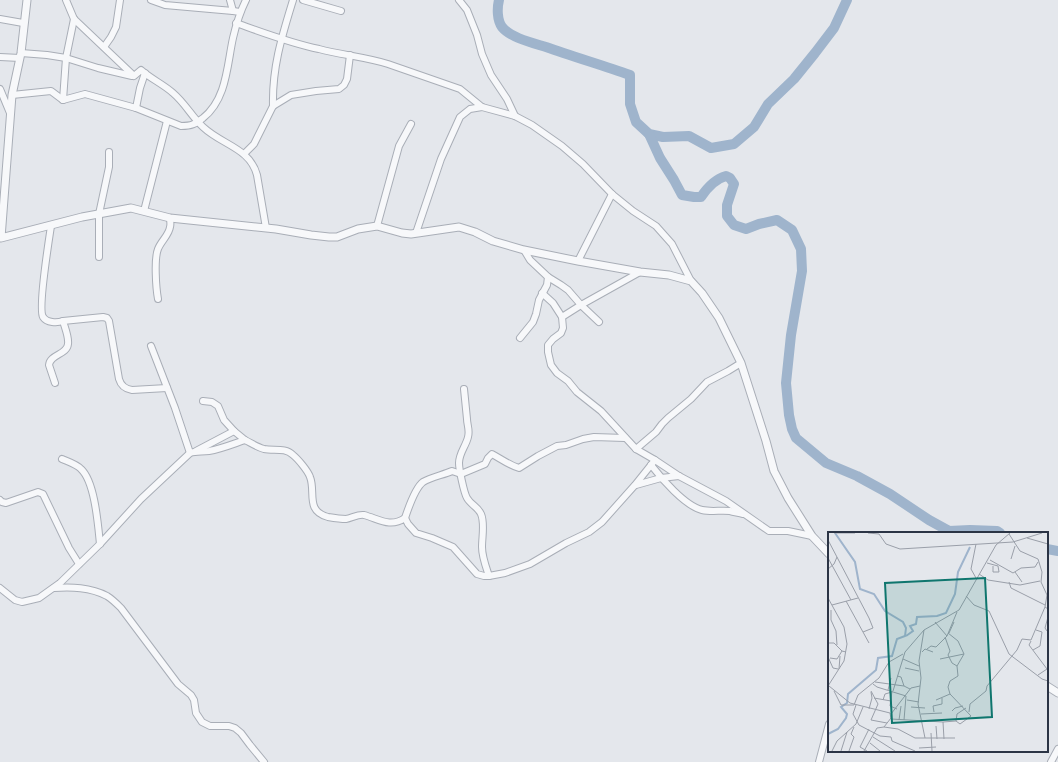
<svg xmlns="http://www.w3.org/2000/svg" width="1058" height="762" viewBox="0 0 1058 762" font-family="Raleway,sans-serif">
	<style>
		.lines { fill: none; stroke-linecap: round; stroke-linejoin: round }
		.river { stroke: #9fb4cc; stroke-width: 10 }
		.minor-casing { stroke: #a9aeb7; stroke-width: 8 }
		.tertiary-casing { stroke: #a9aeb7; stroke-width: 9 }
		.minor { stroke: #f7f8fa; stroke-width: 6 }
		.tertiary { stroke: #f7f8fa; stroke-width: 7 }
		.inset-river { fill: none; stroke: #9fb4cc; stroke-width: 2 }
		.inset-road { fill: none; stroke: #9a9fa9; stroke-width: 1 }
		.view { fill: #0f766e; fill-opacity: 0.15; stroke: #0f766e; stroke-width: 2 }
		.inset-edge { fill: none; stroke: #2b3445; stroke-width: 2 }
	</style>
	<rect width="100%" height="100%" fill="#e4e7ec"/>
	<g class="lines">
		<g class="river">
			<path d="M499,0C497,8 497,20 502,27C511,38 533,43 546,47C574,57 602,65 630,75V104L636,122L649,134L663,137L689,136L711,148L734,144L754,127L768,104L794,79L815,53L834,28L847,0"/>
			<path d="M649,134L660,158L674,180L682,195L694,197H701C707,188 715,179 726,176L730,178L734,184L727,205V216L734,225L746,229L759,224L777,220L792,230L801,249L802,271L791,335L786,383L789,415L792,429L796,438L826,463L857,476L890,494L929,520L949,531L970,530L997,531L1000,533"/>
			<polyline points="1047,549 1058,551"/>
		</g>
		<g class="minor-casing">
			<g id="minor">
				<path d="M66,0L74,19L134,76L141,70C151,79 163,84 173,93C185,103 192,117 203,127C222,145 250,148 257,175L266,228"/>
				<polyline points="151,0 165,5 233,11 240,12"/>
				<polyline points="230,0 233,11"/>
				<polyline points="303,0 341,11"/>
				<polyline points="459,0 467,10 477,35 482,54 491,75 507,99 515,116"/>
				<polyline points="0,19 23,23"/>
				<path d="M236,23C264,33 290,43 319,49C342,55 365,57 388,64L460,89L482,107L515,116L532,125L562,146L583,164L612,194L633,211L656,226L672,244L691,281"/>
				<polyline points="104,47 111,37 116,27 120,0"/>
				<polyline points="21,53 47,55 66,58 98,68 132,76"/>
				<polyline points="0,57 20,58"/>
				<polyline points="0,89 10,113"/>
				<path d="M12,95L51,91L63,100L85,94L136,108L181,126C192,126 195,124 203,118C227,99 227,65 233,38C236,25 240,12 246,0"/>
				<polyline points="63,100 66,58 74,19"/>
				<path d="M273,106C272,67 282,36 293,0"/>
				<polyline points="136,108 140,88 145,73"/>
				<polyline points="244,154 254,144 273,106 291,95 316,91 339,89 344,85 347,79 350,55"/>
				<polyline points="144,211 167,121"/>
				<path d="M51,226C49,239 38,309 43,317C47,323 57,323 63,321C65,328 69,337 68,344C67,355 50,354 49,365L55,383"/>
				<polyline points="377,226 399,146 411,124"/>
				<polyline points="416,233 441,159 460,117 470,109 482,107"/>
				<polyline points="99,257 99,214 109,167 109,152"/>
				<polyline points="578,261 612,194"/>
				<polyline points="548,277 561,285 568,290 581,305 599,322"/>
				<polyline points="542,293 553,303 562,317 563,328 561,333 553,339 548,345 548,352 551,365 557,373 568,381 577,392 601,411 636,449 655,460 679,476 726,501 769,531 788,531 812,536"/>
				<path d="M158,299C156,288 154,259 158,249C161,241 169,235 170,227C171,224 170,221 170,218"/>
				<polyline points="562,317 581,305 640,272"/>
				<path d="M63,321L103,317L107,318L109,321L119,379C121,386 125,389 132,390L167,388"/>
				<polyline points="520,338 533,322 536,314 539,300 547,285 548,277 530,260 524,250"/>
				<polyline points="151,346 175,408 190,453"/>
				<path d="M464,389C465,399 466,409 467,419C467,425 470,430 468,437C466,446 459,453 459,463C459,469 464,493 467,498C471,505 478,507 481,514C485,523 482,537 482,547C482,557 486,567 489,576"/>
				<polyline points="203,401 212,402 218,406 224,420 234,431"/>
				<polyline points="636,449 656,432 662,424 668,418 691,399 707,382 728,371 741,363"/>
				<polyline points="196,451 234,431 245,440"/>
				<path d="M62,459C69,462 76,464 81,469C95,482 98,525 100,544"/>
				<path d="M651,465C661,478 685,506 702,510C711,512 721,510 730,511C734,512 739,513 743,514"/>
				<polyline points="636,485 661,478 679,476"/>
				<polyline points="0,500 2,502 6,503 38,492 43,494 69,548 79,564"/>
				<path d="M405,518C408,509 415,488 423,482C431,477 443,475 452,471L461,474L485,464L488,458L492,454C501,459 509,465 519,468L538,456L557,446L566,445L583,439L594,437L625,438"/>
				<path d="M0,588L15,600L22,602L39,598L60,583L100,544L141,499L190,453C196,451 202,452 209,451C221,449 233,444 245,440C251,443 257,447 264,449C274,451 285,447 293,455C298,459 308,471 310,477C316,492 305,511 328,517C334,518 341,519 346,519C352,518 358,514 364,515C379,519 390,528 405,518L408,524L416,533L432,538L453,547L477,574L484,576H489L505,573L530,564L566,543L589,532L602,522L635,485L655,460"/>
				<path d="M54,588C71,587 90,587 107,596C112,599 117,604 121,608L178,684L191,695L194,700L196,713L202,722L210,726H229L235,728L241,733L250,745L264,762"/>
				<polyline points="819,762 829,724"/>
				<polyline points="1051,762 1058,749"/>
			</g>
		</g>
		<g class="tertiary-casing">
			<g id="tertiary">
				<polyline points="27,0 21,53 12,95 1,238 82,217 131,208 170,218 276,229 311,235 329,237 337,237 358,229 377,226 402,233 411,234 459,227 475,232 493,241 524,250 578,261 640,272 669,275 691,281 702,293 719,318 741,363 766,441 774,471 788,498 812,536 829,554"/>
				<polyline points="1047,686 1058,693"/>
			</g>
		</g>
		<use href="#minor" class="minor"/>
		<use href="#tertiary" class="tertiary"/>
	</g>
	<g transform="translate(828 532)">
		<rect width="220" height="220" fill="#e4e7ec"/>
		<path class="inset-river" d="M78,104L85,99L82,94L88,92L89,85L109,84L118,81L127,62L130,40L142,15M0,202L10,197L18,186L19,182L13,175L19,171L20,162L48,138L50,126L64,124L69,107L77,104L78,96L75,90L57,79L46,62L32,57L27,30L7,1"/>
		<path class="inset-road" d="M6,1H27M40,1L51,2L58,12L72,17L185,10L214,1M181,2L192,19L210,27L214,40L213,50L219,63L217,75L220,77M199,6L220,12M0,8L41,86L45,96L35,100M148,12L143,37L148,46M0,26L23,68M183,27L187,14M162,28L185,41L193,36L207,35L210,30M159,31L170,34L171,40H165V34M0,37L6,32L9,25M187,40L194,50M151,42L160,48L192,53L212,49M181,50L183,56L217,73M138,64L146,73L161,79L181,122L214,147L220,149M0,66L16,95L19,112L16,129L0,154M18,69L41,111M4,73L30,66M3,78V88L8,99L9,113M107,90L119,104M219,99L217,96L220,85M120,101L130,109L136,122M121,101L126,90M117,105L122,119L120,123L124,131L129,134M203,109L201,113L219,137L210,143M0,111H6L14,119L18,120M99,117L103,114L108,115L119,104L129,80M205,118L212,114L214,100L208,98M94,120L97,117L105,120M0,125L5,136L10,137M2,126L9,127L14,119M75,127L91,134M112,127L136,122M77,136L91,139M11,137L12,124M69,144L73,145L76,154L82,157M47,150L76,154M45,152L49,155L78,164M1,154L22,171L62,181L63,187L115,190M60,158L63,146M6,159L13,173H26L30,163L51,146L61,130L75,122M43,159L50,172L43,188L59,191M64,159L62,174L69,177M65,159L77,120L96,98M46,166L63,169M55,168L57,162L64,160M79,168L91,170M108,168L122,162M28,173L25,182L31,193L52,204L63,205L64,209L87,219M83,175L97,176M41,177L44,166L43,160M124,179L127,176L135,174M106,180L105,174L114,172V166M141,180L142,172L158,159L159,154L189,118L194,107L203,108L217,75M63,182L83,156L92,154M93,182L114,181M71,188L73,174M76,188L78,164M128,189L129,182L138,176M108,194L109,207M56,195L70,197L87,206H127M103,201L104,219M45,205L67,219M97,206L90,172L93,146L91,129L96,98L131,78L168,13L182,1M116,207L115,190L128,189L132,192L143,184L122,162L120,155L122,149L130,144L129,134L136,122M42,211L52,219M91,216L108,215M4,219L9,209L28,192L35,175M13,219L19,200M21,219L26,205L23,202L26,195M36,219L49,196L56,195L63,186M39,219L32,215L41,197"/>
		<path class="view" d="M157,46L164,185L64,191L57,51Z"/>
		<rect width="220" height="220" class="inset-edge"/>
	</g>
</svg>
